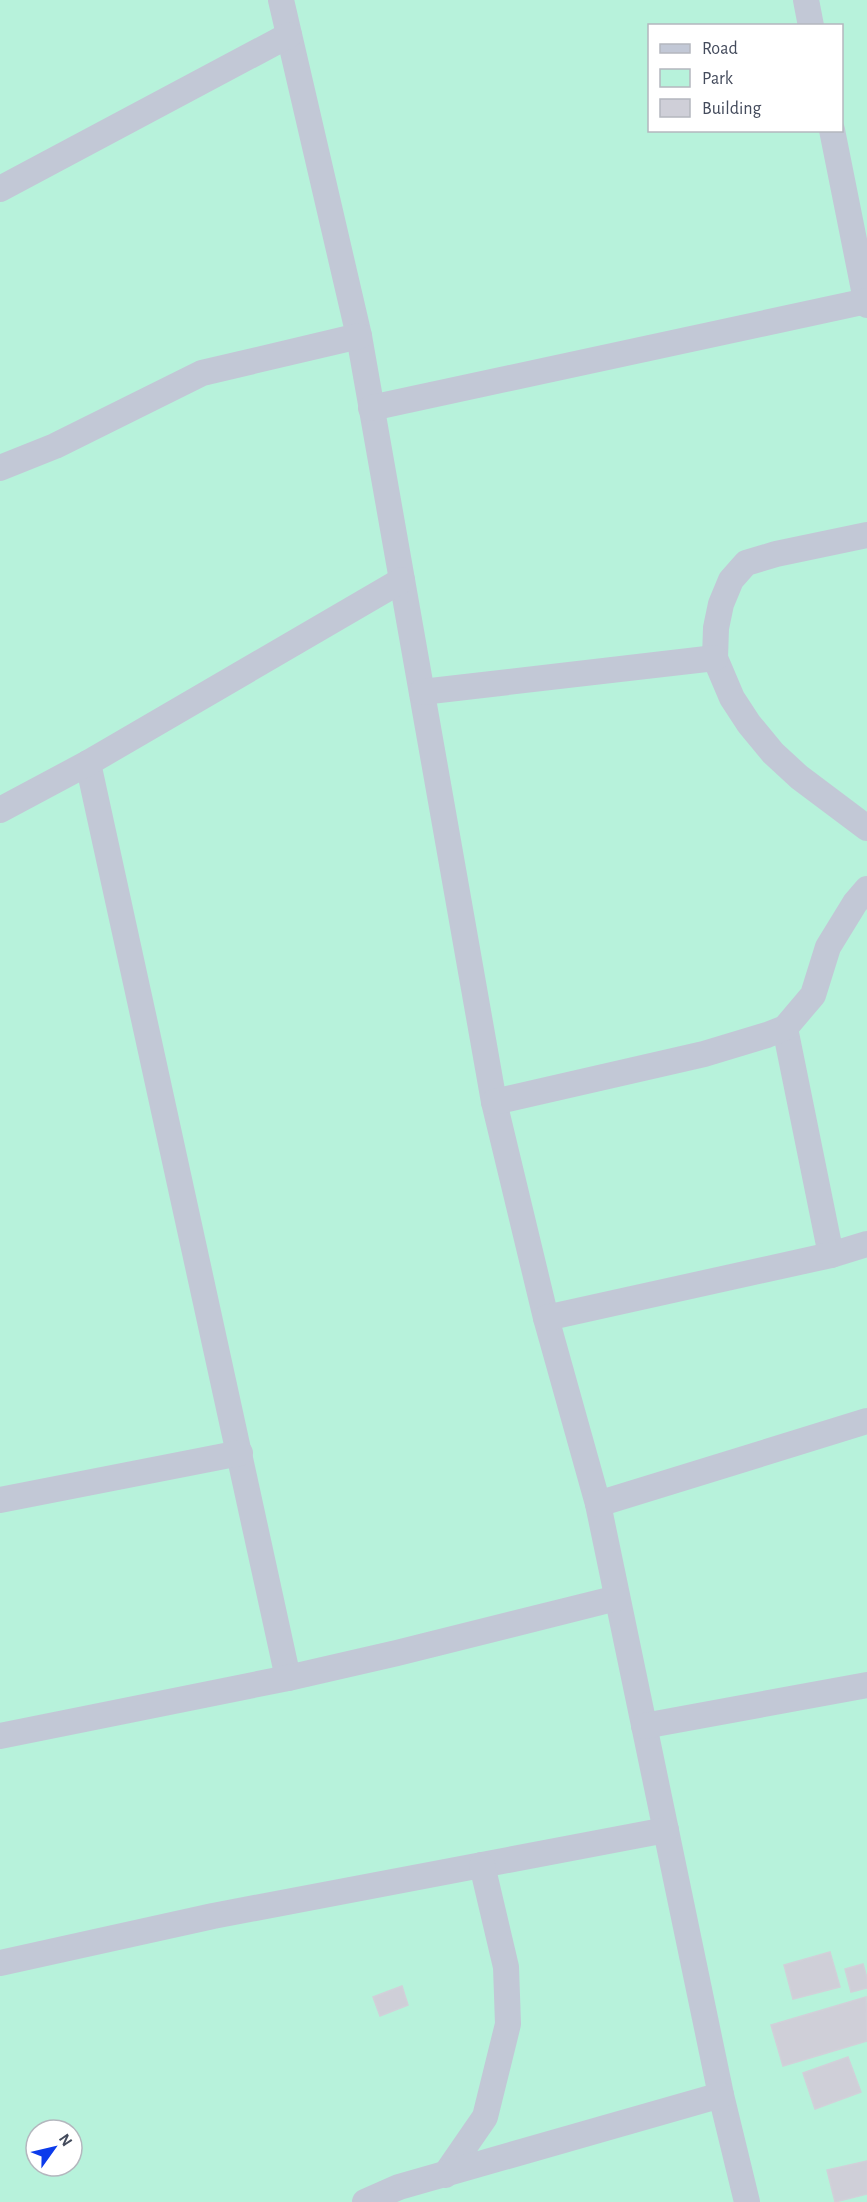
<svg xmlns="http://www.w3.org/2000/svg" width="867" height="2202" viewBox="0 0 867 2202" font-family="'Alegreya Sans',sans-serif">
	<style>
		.green { fill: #b7f2db; fill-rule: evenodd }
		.building { fill: #cfcfd8; stroke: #d1d1d9; stroke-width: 1.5 }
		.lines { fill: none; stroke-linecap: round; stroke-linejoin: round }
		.street { stroke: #c2c8d6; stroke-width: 26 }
	</style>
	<rect width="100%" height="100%" fill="#f0eeed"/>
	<path class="green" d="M0,0H867V2202H0ZM650,26H842V130H650ZM36,2130H72V2166H36Z"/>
	<g class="building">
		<polygon points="830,1952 840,1987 793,1999 784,1965"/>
		<polygon points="863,1964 867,1978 867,1988 851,1992 845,1969"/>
		<polygon points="402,1986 408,2005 380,2016 373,1997"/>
		<polygon points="866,1997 867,2041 783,2066 771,2025"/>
		<polygon points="848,2057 861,2092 815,2109 803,2073"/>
		<polygon points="867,2161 867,2194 835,2202 827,2170"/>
	</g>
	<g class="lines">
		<g class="street">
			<polyline points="281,0 359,336 494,1102 546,1318 598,1504 721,2095 747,2202"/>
			<polyline points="806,0 811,26"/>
			<polyline points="832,130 867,305"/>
			<polyline points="0,189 289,35"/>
			<polyline points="371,408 867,301"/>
			<polyline points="0,468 55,446 202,373 359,336"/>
			<polyline points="867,535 776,554 746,563 731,580 721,604 716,628 715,658 732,698 749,724 773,753 799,777 867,828"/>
			<polyline points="422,692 715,658"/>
			<polyline points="88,763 288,1678"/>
			<polyline points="0,810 88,763 402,580"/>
			<polyline points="785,1028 831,1255"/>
			<polyline points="494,1102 704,1054 767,1035 785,1028 813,995 828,947 855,903 867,889"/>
			<polyline points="546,1318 831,1255 867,1244"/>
			<polyline points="0,1500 240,1453"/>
			<polyline points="598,1504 867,1421"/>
			<polyline points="644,1726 867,1685"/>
			<polyline points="0,1736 288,1678 397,1653 617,1598"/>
			<polyline points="0,1963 213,1916 666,1830"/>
			<polyline points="445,2175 485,2117 508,2024 506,1967 482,1865"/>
			<polyline points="365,2202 399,2187 721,2095"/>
		</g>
	</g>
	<rect x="648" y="24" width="195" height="108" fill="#ffffff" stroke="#b4b7be" stroke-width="1.5"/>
	<rect x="660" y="44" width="30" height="9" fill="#c2c8d6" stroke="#b4b7be" stroke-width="1.5"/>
	<text x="702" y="54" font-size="18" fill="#444b5c">Road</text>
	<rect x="660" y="69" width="30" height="18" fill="#b7f2db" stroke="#b4b7be" stroke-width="1.5"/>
	<text x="702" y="84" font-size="18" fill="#444b5c">Park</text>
	<rect x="660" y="99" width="30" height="18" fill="#cfcfd8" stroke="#b4b7be" stroke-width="1.5"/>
	<text x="702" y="114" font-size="18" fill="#444b5c">Building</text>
	<g transform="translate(54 2148) rotate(56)"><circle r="28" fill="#ffffff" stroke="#b4b7be" stroke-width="1.5"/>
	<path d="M0-4.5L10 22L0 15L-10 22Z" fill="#0c3beb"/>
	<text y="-9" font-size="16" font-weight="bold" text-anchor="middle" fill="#444b5c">N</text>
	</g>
</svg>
